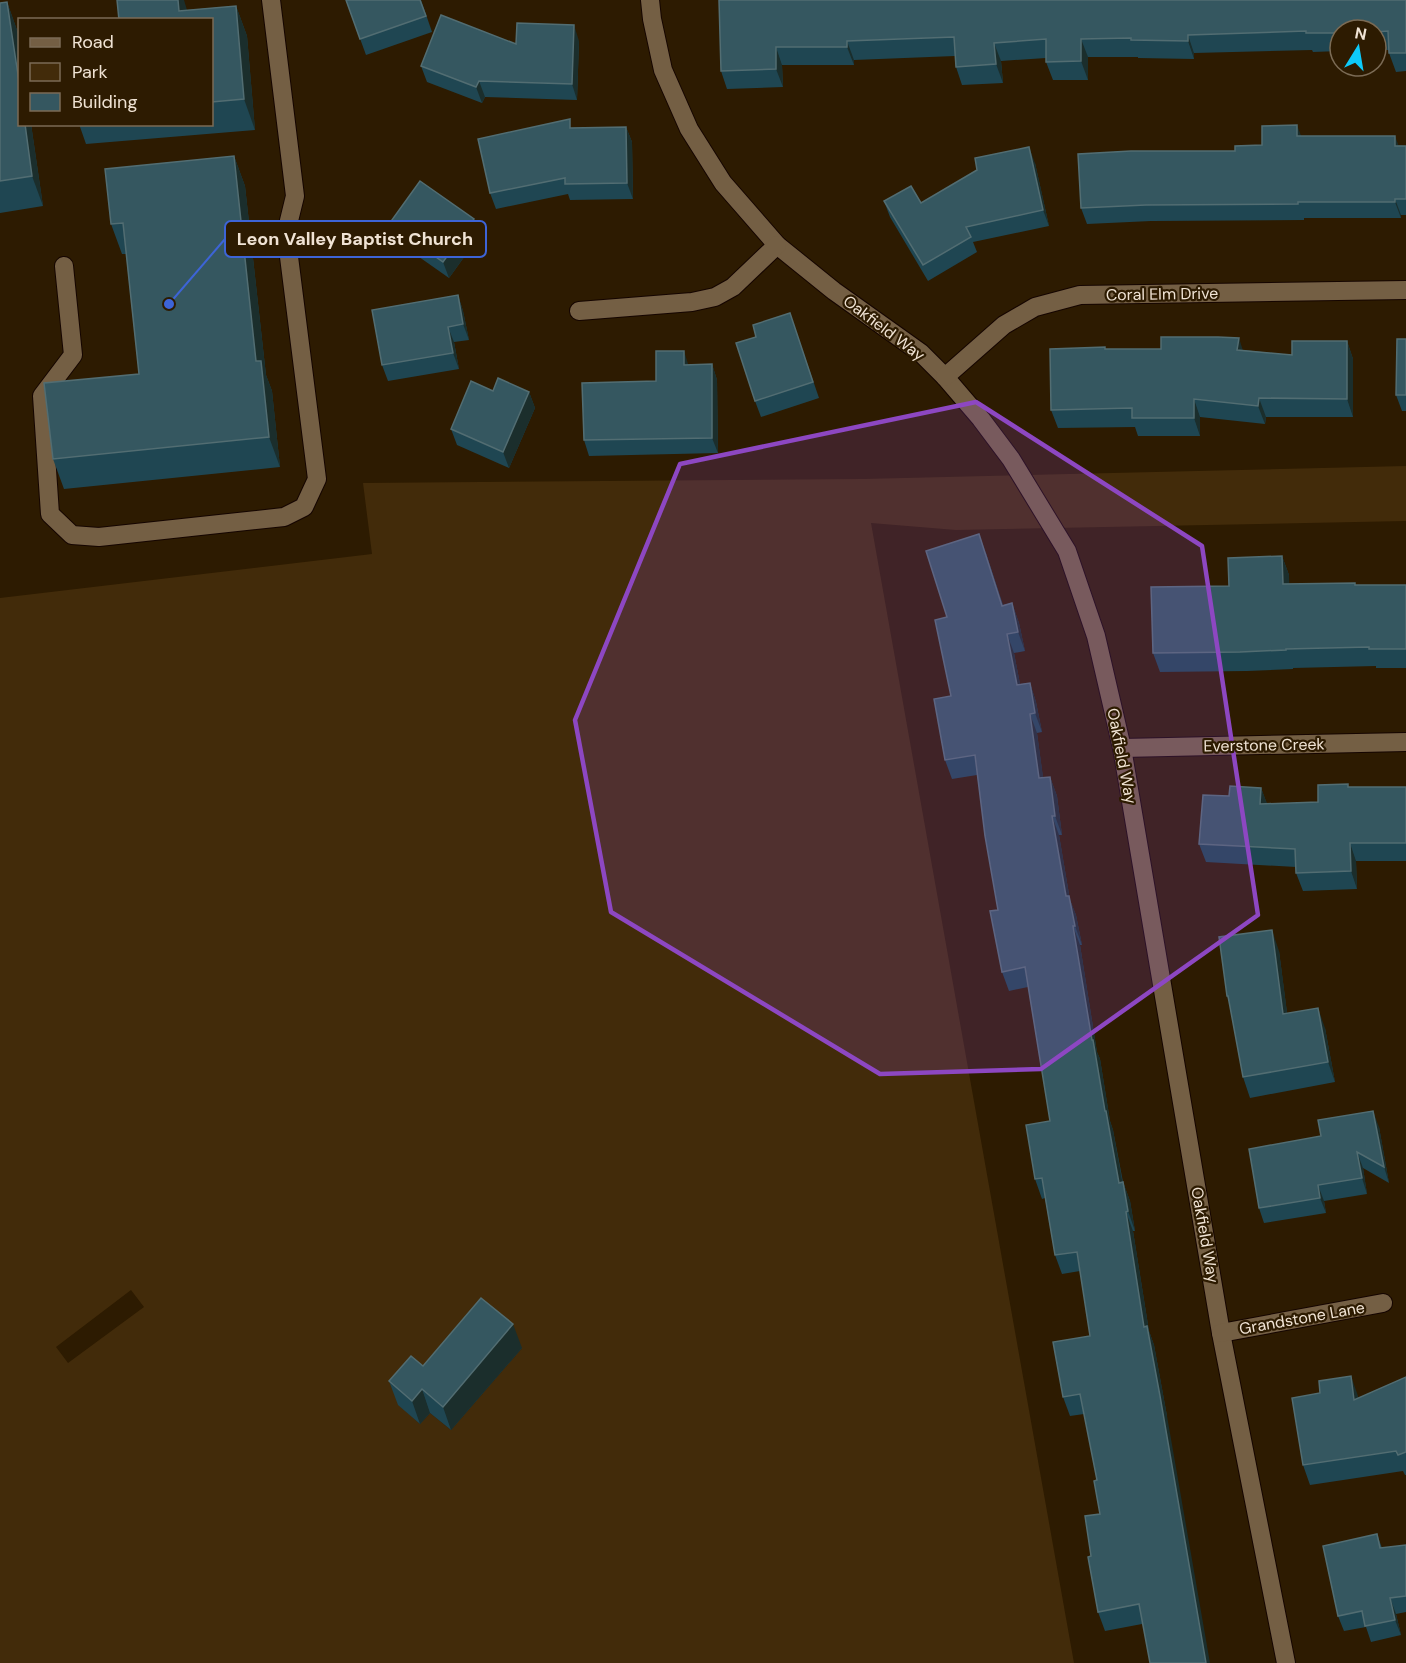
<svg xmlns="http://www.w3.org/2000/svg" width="1406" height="1663" viewBox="0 0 1406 1663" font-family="'DM Sans',sans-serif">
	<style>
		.green { fill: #422b0a; fill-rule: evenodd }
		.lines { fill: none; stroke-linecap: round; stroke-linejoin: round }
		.minor-casing { stroke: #150500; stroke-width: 20 }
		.minor { stroke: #745f44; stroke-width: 18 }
		.wall { fill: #1f4652 }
		.shaded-wall { fill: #1b2e2c }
		.building { fill: #355760; stroke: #526d72; stroke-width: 1.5 }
		.marked { fill: #8d47c2; fill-opacity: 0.2; stroke: #8d47c2; stroke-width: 4.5; stroke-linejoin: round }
		.labels { text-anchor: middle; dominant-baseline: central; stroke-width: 4.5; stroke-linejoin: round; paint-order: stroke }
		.street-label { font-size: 16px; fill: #f0e3d4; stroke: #2d1b01 }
		.leader { fill: none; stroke: #3d64d7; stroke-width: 2 }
		.callout-dot { fill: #3d64d7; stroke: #2d1b01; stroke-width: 2 }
		.callout { fill: #2d1b01; stroke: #3d64d7; stroke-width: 2 }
		.callout-label { font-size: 18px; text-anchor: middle; font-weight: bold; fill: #f0e3d4 }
	</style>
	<rect width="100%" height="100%" fill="#2d1b01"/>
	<path class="green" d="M1406,466V521L956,530L871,523L1074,1663H0V598L372,554L363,483L863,479ZM131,1290L144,1307L68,1363L56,1347ZM522,1348L451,1430L430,1413L420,1424L398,1404Z"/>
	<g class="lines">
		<g class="minor-casing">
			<g id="minor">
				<polyline points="650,0 652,19 663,70 689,129 723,183 777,245 834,291 921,353 945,377 981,419 1011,459 1067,551 1096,636 1122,748 1221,1333 1286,1663"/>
				<polyline points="64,266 73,355 42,396 50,514 72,535 99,537 284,517 304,507 317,479 286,233 295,196 271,0"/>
				<polyline points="579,311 692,302 715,297 733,287 777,245"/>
				<polyline points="945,377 1004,325 1035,307 1080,295 1406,290"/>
				<polyline points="1122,748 1406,742"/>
				<polyline points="1221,1333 1383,1303"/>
			</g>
		</g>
		<use href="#minor" class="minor"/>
	</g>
	<g class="wall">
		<polygon points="346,0 421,0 432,32 366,55"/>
		<polygon points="719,0 1406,0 1406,71 1396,72 1389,53 1389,50 1376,50 1376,30 1340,30 1340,51 1313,52 1312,50 1194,53 1194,59 1138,58 1138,57 1088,57 1088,80 1053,80 1046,62 1046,58 1001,61 1003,83 962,85 956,67 955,56 854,60 854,65 782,65 783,87 727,89 721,71"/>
		<polygon points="7,2 18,33 20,124 31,124 43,206 0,213 0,3"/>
		<polygon points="236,6 247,36 255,130 86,144 79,124 212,124 212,20 187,10"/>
		<polygon points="579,41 577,100 485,97 482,103 427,82 421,66 516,44"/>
		<polygon points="626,127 632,142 633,199 570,200 568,194 496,209 490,193 573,128"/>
		<polygon points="1301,136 1406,146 1406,215 1401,215 1401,218 1304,218 1304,220 1151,221 1087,224 1081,208 1235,151"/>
		<polygon points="234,156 245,186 266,375 272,391 280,467 64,489 53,459 139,374 126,254 122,254 111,224"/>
		<polygon points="1035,163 1049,226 973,242 977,252 928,281 890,217 884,201 921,203"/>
		<polygon points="474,219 480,235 449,278 395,240 389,224"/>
		<polygon points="458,295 463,311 469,340 454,342 459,369 388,381 382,365"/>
		<polygon points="790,313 819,398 761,417 755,401 756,337"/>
		<polygon points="1406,339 1406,411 1402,411 1396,395"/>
		<polygon points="1347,341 1353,359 1353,417 1266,417 1265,424 1200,417 1200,436 1138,436 1135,427 1058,428 1051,410 1106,349 1243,350 1292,355"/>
		<polygon points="712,364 717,380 718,453 589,456 584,440 656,381 688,365"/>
		<polygon points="529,392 535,408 509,468 457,445 451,429"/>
		<polygon points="986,553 1003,605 1012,603 1019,623 1025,651 1014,653 1020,684 1030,683 1036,702 1042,732 1037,733 1043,778 1050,777 1057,796 1062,835 1059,835 1070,900 1076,915 1082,945 1080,945 1097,1052 1100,1059 1110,1121 1113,1130 1123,1182 1130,1201 1135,1231 1133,1231 1149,1331 1154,1345 1167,1416 1142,1624 1105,1631 1098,1612 1091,1556 1100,1514 1097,1480 1084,1414 1070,1416 1063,1397 1090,1336 1080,1271 1062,1274 1055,1255 1045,1198 1042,1199 1035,1179 1050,1121 1028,987 1009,991 1002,972 998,910 977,775 952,779 945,760 951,696 947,617"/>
		<polygon points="1282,556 1289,575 1289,584 1356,585 1406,585 1406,668 1376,668 1376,666 1293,668 1293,669 1247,671 1160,672 1153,653 1229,586"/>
		<polygon points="1349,787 1406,787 1406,861 1356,861 1357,889 1303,891 1296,873 1296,867 1206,862 1199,844 1229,796 1261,788 1267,804 1318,802"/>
		<polygon points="1279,951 1287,1013 1325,1028 1335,1082 1250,1098 1243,1077 1230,1004 1227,996"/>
		<polygon points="1379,1127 1389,1183 1363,1168 1367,1194 1324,1201 1326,1213 1264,1223 1259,1208"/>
		<polygon points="522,1348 451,1430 430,1413 420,1424 398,1405 389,1381 423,1366"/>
		<polygon points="1406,1377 1406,1475 1405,1475 1403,1471 1310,1485 1303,1465 1358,1398"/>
		<polygon points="1377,1534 1382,1548 1406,1545 1406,1612 1396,1614 1401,1635 1371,1642 1366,1627 1344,1631 1338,1616"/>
	</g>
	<g class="shaded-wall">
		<polygon points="178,0 184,0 187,10 179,11"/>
		<polygon points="7,2 18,33 20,43 20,88"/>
		<polygon points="236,6 247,36 255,130 244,99"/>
		<polygon points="574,25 579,41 577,100 572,84"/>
		<polygon points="1188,35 1194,53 1194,59 1188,41"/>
		<polygon points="1081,39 1088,57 1088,80 1081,61"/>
		<polygon points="847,41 854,60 854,65 847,47"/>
		<polygon points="994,43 1001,61 1003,83 996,64"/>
		<polygon points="776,47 782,65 783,87 776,69"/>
		<polygon points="479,81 485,97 482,103 476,87"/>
		<polygon points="25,124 31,124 43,206 32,176"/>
		<polygon points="1297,125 1303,141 1297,136"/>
		<polygon points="626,127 632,142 633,199 627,183"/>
		<polygon points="1395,136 1401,152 1395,146"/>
		<polygon points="1029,147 1035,163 1049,226 1043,210"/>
		<polygon points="234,156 245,186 266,375 272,391 280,467 269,437 256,361"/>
		<polygon points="1395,199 1401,215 1401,218 1395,202"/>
		<polygon points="474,219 480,235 449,278 443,262"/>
		<polygon points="458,295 463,311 469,340 463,324"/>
		<polygon points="448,327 454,342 459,369 453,353"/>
		<polygon points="1239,338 1245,357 1237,350"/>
		<polygon points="1347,341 1353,359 1353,417 1347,399"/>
		<polygon points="684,351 689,367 684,365"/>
		<polygon points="712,364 717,380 718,453 712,438"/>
		<polygon points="529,392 535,408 509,468 503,452"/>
		<polygon points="1259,398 1266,417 1265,424 1258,406"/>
		<polygon points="1194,399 1200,417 1200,436 1194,418"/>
		<polygon points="979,534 986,553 1009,625 1002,606"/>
		<polygon points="1282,556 1289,575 1290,603 1283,584"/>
		<polygon points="1012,603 1019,623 1025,651 1018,632"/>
		<polygon points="1007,634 1014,653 1024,704 1017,685"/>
		<polygon points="1030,683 1036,702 1042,732 1035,713"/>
		<polygon points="1030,714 1037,733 1046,798 1039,778"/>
		<polygon points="1050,777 1057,796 1062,835 1055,816"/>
		<polygon points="1261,788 1268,806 1260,804"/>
		<polygon points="1052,816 1059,835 1070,900 1076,915 1082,945 1075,926 1066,896"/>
		<polygon points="1350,843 1356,861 1357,889 1351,871"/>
		<polygon points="1073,926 1080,945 1097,1052 1100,1059 1110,1121 1113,1130 1126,1202 1119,1183 1105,1111 1092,1040"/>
		<polygon points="1272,930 1279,951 1290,1035 1283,1014"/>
		<polygon points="1318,1008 1325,1028 1335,1082 1328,1062"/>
		<polygon points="1373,1111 1379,1127 1389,1183 1384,1167"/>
		<polygon points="1357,1152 1363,1168 1367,1194 1362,1178"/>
		<polygon points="1123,1182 1130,1201 1135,1231 1128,1211"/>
		<polygon points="1318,1185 1324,1201 1326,1213 1320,1198"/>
		<polygon points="1126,1212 1133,1231 1149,1331 1154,1345 1167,1416 1210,1663 1206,1663 1144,1327"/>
		<polygon points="513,1324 522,1348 451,1430 443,1407"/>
		<polygon points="1351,1376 1358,1396 1362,1419 1354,1400"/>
		<polygon points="422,1389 430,1413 420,1424 412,1401"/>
		<polygon points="1390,1598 1396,1614 1401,1635 1395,1620"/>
	</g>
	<g class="building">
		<polygon points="117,0 178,0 179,11 236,6 244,99 212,102 212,20 119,20"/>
		<polygon points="346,0 420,0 426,16 360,39"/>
		<polygon points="719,0 1406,0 1406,53 1389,53 1388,31 1376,32 1376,30 1340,30 1340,33 1306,33 1306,31 1188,35 1188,41 1131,40 1131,38 1081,39 1081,61 1046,62 1046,39 994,43 996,64 956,67 954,37 847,41 847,47 776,47 776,69 721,71"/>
		<polygon points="7,2 20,88 20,124 25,124 32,176 0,181 0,3"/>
		<polygon points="441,15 516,44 517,23 574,25 572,84 479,81 476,87 421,66"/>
		<polygon points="570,119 570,128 626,127 627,183 565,184 565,178 490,193 478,139"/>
		<polygon points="1297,125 1297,136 1395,136 1395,146 1406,146 1406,199 1395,199 1395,202 1298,202 1298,204 1146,205 1081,208 1078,154 1131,151 1235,151 1235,146 1262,145 1262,126"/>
		<polygon points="1029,147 1043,210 966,227 971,237 923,265 884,201 911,186 921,203 977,170 975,158"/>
		<polygon points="234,156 256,361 261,361 269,437 53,459 44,383 139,374 123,223 111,224 105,169"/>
		<polygon points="420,181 474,219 443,262 389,224"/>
		<polygon points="458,295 463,324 448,327 453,353 382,365 372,310"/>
		<polygon points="790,313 813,382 755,401 736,343 756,337 753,325"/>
		<polygon points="1161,337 1218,337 1239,338 1237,350 1292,355 1292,341 1347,341 1347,399 1259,398 1258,406 1194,399 1194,418 1132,418 1132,408 1051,410 1050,349 1105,347 1105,349 1161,349"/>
		<polygon points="1397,339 1406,339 1406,395 1396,395"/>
		<polygon points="656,351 684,351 684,365 712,364 712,438 584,440 582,383 656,381"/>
		<polygon points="498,378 529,392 503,452 451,429 471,381 493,391"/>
		<polygon points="979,534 1002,606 1012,603 1018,632 1007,634 1017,685 1030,683 1035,713 1030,714 1039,778 1050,777 1055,816 1052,816 1066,896 1069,896 1075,926 1073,926 1092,1040 1093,1040 1105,1111 1106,1111 1119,1183 1123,1182 1128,1211 1126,1212 1144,1327 1147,1326 1160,1396 1206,1663 1150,1663 1139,1604 1098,1612 1088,1557 1091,1556 1085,1516 1100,1514 1094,1481 1097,1480 1080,1394 1063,1397 1053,1342 1090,1336 1077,1252 1055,1255 1042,1178 1035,1179 1026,1125 1050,1121 1025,967 1002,972 990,911 998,910 985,836 975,755 945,760 934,699 951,696 935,620 947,617 926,551"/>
		<polygon points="1282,556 1283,584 1355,583 1355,585 1406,585 1406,649 1369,649 1369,647 1286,649 1286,650 1240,652 1153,653 1151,587 1229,586 1228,558"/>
		<polygon points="1348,784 1348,787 1406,787 1406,843 1350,843 1351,871 1296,873 1295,849 1199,844 1203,795 1229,796 1230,786 1261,788 1260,804 1318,802 1318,785"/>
		<polygon points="1272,930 1283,1014 1318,1008 1328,1062 1243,1077 1228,996 1227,996 1219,937"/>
		<polygon points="1373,1111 1384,1167 1357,1152 1362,1178 1318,1185 1320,1198 1259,1208 1249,1149 1321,1136 1318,1120"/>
		<polygon points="481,1298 513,1324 443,1407 422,1389 412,1401 389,1381 411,1356 423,1366"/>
		<polygon points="1351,1376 1354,1400 1406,1377 1406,1452 1398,1455 1396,1451 1303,1465 1292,1398 1320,1393 1319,1381"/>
		<polygon points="1377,1534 1380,1548 1406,1545 1406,1596 1390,1598 1395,1620 1365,1626 1362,1611 1338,1616 1323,1546"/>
	</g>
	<path class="marked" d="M976,402L1202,546L1258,915L1041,1069L880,1074L611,912L575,720L680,464Z"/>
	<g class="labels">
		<g class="street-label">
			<text transform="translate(1162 294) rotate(-1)">Coral Elm Drive</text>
			<text transform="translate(884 328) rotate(37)">Oakfield Way</text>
			<text transform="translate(1264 745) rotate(-1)">Everstone Creek</text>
			<text transform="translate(1122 756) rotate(79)">Oakfield Way</text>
			<text transform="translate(1205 1235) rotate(80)">Oakfield Way</text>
			<text transform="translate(1302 1318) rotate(-10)">Grandstone Lane</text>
		</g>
	</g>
	<path class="leader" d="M169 304L225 239"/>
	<circle class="callout-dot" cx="169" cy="304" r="6"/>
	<rect class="callout" x="225" y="221" width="261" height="36" rx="6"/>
	<g class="callout-label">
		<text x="355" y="245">Leon Valley Baptist Church</text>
	</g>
	<rect x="18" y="18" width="195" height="108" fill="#2d1b01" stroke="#7b6b55" stroke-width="1.5"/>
	<rect x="30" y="38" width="30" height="9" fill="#745f44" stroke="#7b6b55" stroke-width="1.5"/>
	<text x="72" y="48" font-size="18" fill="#f0e3d4">Road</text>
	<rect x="30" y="63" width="30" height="18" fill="#422b0a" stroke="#7b6b55" stroke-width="1.5"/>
	<text x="72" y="78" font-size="18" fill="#f0e3d4">Park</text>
	<rect x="30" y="93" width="30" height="18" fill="#355760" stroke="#7b6b55" stroke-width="1.5"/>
	<text x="72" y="108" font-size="18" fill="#f0e3d4">Building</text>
	<g transform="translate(1358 48) rotate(11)"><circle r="28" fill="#2d1b01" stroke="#7b6b55" stroke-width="1.5"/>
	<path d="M0-4.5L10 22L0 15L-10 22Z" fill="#0dcafa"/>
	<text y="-9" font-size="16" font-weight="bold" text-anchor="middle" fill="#f0e3d4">N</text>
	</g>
</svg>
